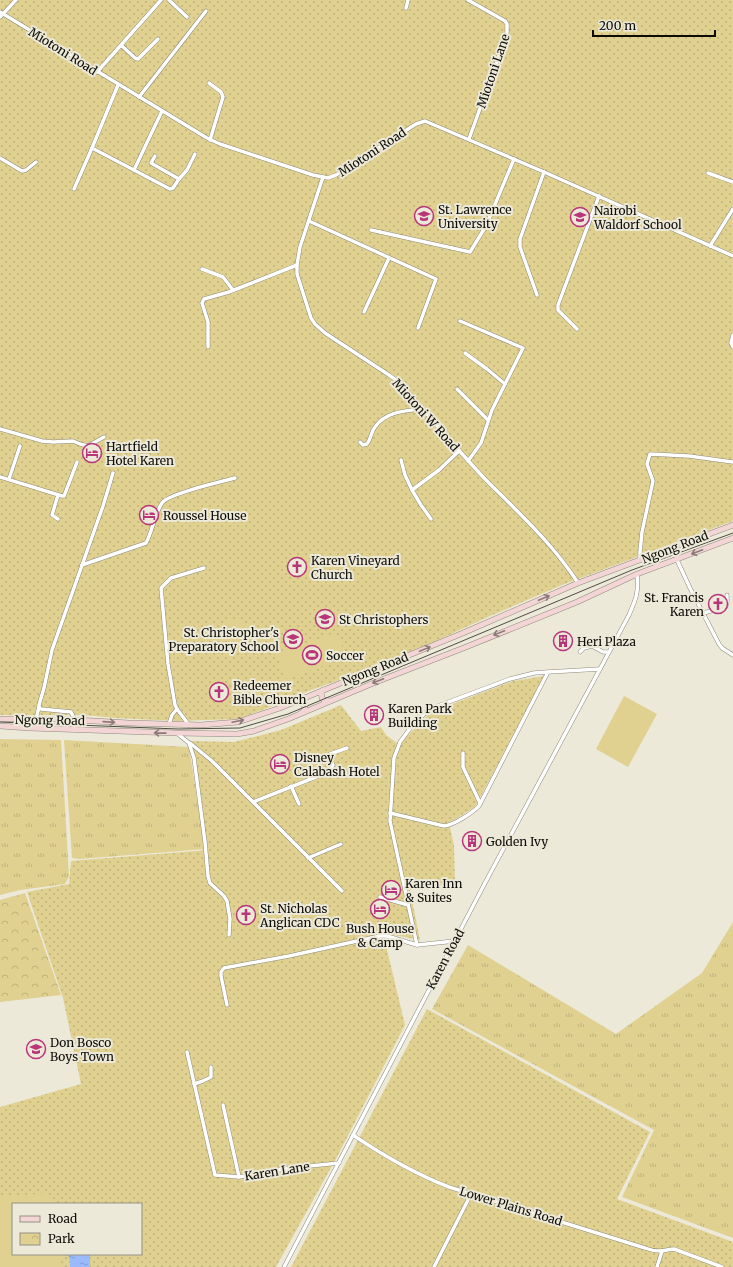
<svg xmlns="http://www.w3.org/2000/svg" width="733" height="1267" viewBox="0 0 733 1267" font-family="Merriweather,serif">
	<style>
		.grass { fill: url(#grass-tufts) }
		.park { fill: url(#park-crowns) }
		.garden { fill: url(#garden-dots); fill-rule: evenodd }
		.pitch { fill: #e0d190 }
		.water { fill: url(#water-ripples) }
		.lines { fill: none; stroke-linecap: round; stroke-linejoin: round }
		.street-casing { stroke: #8e8a7c; stroke-width: 4.5 }
		.secondary-casing { stroke: #8e8a7c; stroke-width: 6 }
		.street { stroke: #fff; stroke-width: 3.5 }
		.secondary { stroke: #f2d5d4; stroke-width: 5 }
		.tram { stroke: #4e4c44; stroke-width: 1 }
		.oneway { stroke: #8b7b78 }
		.labels { text-anchor: middle; dominant-baseline: central; stroke-width: 4; stroke-linejoin: round; paint-order: stroke }
		.street-label { font-size: 12px; fill: #0d0c07; stroke: #ece9d9 }
		.poi-label { font-size: 12px; fill: #0d0c07; stroke: #ece9d9; text-anchor: start }
	</style>
	<defs>
		<pattern id="grass-tufts" width="24" height="20" patternUnits="userSpaceOnUse"><rect width="24" height="20" fill="#e0d190"/><path d="M3 7l-1-3M5 7V3M7 7l1-3M15 17l-1-3M17 17v-4M19 17l1-3" fill="none" stroke="#bfb27b"/></pattern>
		<pattern id="park-crowns" width="20" height="18" patternUnits="userSpaceOnUse"><rect width="20" height="18" fill="#e0d190"/><path d="M2 6a3 3 0 1 1 6 0M12 15a3 3 0 1 1 6 0" fill="none" stroke="#bfb27b"/></pattern>
		<pattern id="garden-dots" width="8" height="8" patternUnits="userSpaceOnUse"><rect width="8" height="8" fill="#e0d190"/><path d="M2 2h.1M6 6h.1" fill="none" stroke="#bfb27b" stroke-width="1.8" stroke-linecap="round"/></pattern>
		<pattern id="water-ripples" width="26" height="14" patternUnits="userSpaceOnUse"><rect width="26" height="14" fill="#99bbfb"/><path d="M2 4q2-2 4 0t4 0M15 11q2-2 4 0t4 0" fill="none" stroke="#83a0d6"/></pattern>
	</defs>
	<rect width="100%" height="100%" fill="#ece9d9"/>
	<g class="grass">
		<polygon points="0,739 61,740 69,876 65,884 20,890 0,895"/>
		<polygon points="64,740 189,747 205,849 80,859 72,858"/>
		<polygon points="733,922 733,1238 622,1197 654,1130 432,1009 468,945 616,1034 702,973"/>
	</g>
	<polygon class="park" points="25,893 61,995 0,1002 0,900"/>
	<g class="garden">
		<polygon points="0,0 733,0 733,521 562,585 490,616 438,640 345,678 314,689 265,709 238,719 177,721 115,718 83,715 0,715"/>
		<path d="M545,676L475,807L449,823L454,846L455,883L410,890L420,940L383,933L405,1025L338,1155L276,1267H0V1107L81,1084L63,998L27,892L69,884L71,861L208,850L190,741L234,742L281,730L341,705L361,731L381,727L386,735L397,743L407,736L431,712L513,681ZM13,1204H141V1254H13Z"/>
		<polygon points="427,1009 650,1132 617,1199 733,1242 733,1267 291,1267"/>
	</g>
	<g class="pitch">
		<polygon points="241,618 250,647 231,652 222,623"/>
		<polygon points="335,633 348,657 285,679 276,653"/>
		<polygon points="624,696 657,714 628,767 596,749"/>
		<polygon points="49,1193 52,1204 13,1204 13,1254 60,1254 62,1267 0,1267 0,1197"/>
	</g>
	<polygon class="water" points="68,1254 90,1254 90,1267 70,1267 70,1261"/>
	<g class="lines">
		<g class="street-casing">
			<g id="street">
				<polyline points="169,0 187,17"/>
				<polyline points="468,0 505,21 507,24 507,33 469,139"/>
				<polyline points="406,8 408,0"/>
				<polyline points="0,12 207,138 220,144 313,175 328,178 336,175 416,124 425,121 544,172 733,256"/>
				<polyline points="0,17 16,0"/>
				<polyline points="122,46 135,58 138,59 158,39"/>
				<polyline points="97,72 161,0"/>
				<polyline points="209,83 221,92 223,97 210,140"/>
				<polyline points="139,97 206,11"/>
				<polyline points="92,148 170,189 173,188 179,179 151,163 155,156"/>
				<polyline points="0,158 22,171 26,170 36,162"/>
				<polyline points="134,170 162,111"/>
				<polyline points="708,173 733,182"/>
				<path d="M323,177L300,247L297,265V274L311,318L315,324L325,333L389,375L400,383C428,415 456,448 485,479C518,512 553,544 578,583"/>
				<polyline points="179,179 187,170 195,154"/>
				<polyline points="74,189 92,148 118,85"/>
				<polyline points="309,221 436,279 418,328"/>
				<polyline points="371,230 470,252 486,226 514,159"/>
				<polyline points="710,246 733,209"/>
				<polyline points="202,269 223,277 233,290"/>
				<polyline points="537,295 520,247 520,239 544,172"/>
				<polyline points="364,312 389,258"/>
				<polyline points="460,321 523,348 492,410 481,443 468,461"/>
				<polyline points="577,329 558,310 558,305 599,196"/>
				<polyline points="733,335 731,343 733,347"/>
				<polyline points="208,347 208,322 202,303 204,299 229,292 297,265"/>
				<polyline points="465,353 487,369 505,384"/>
				<polyline points="457,389 488,420"/>
				<polyline points="0,429 42,441 53,442 73,441 80,444 88,446 104,437"/>
				<path d="M360,442L363,445L367,444C371,439 371,432 375,427C386,411 405,411 423,409"/>
				<polyline points="401,460 405,475 412,490"/>
				<polyline points="0,477 62,496 64,496 77,462"/>
				<polyline points="9,479 20,446"/>
				<polyline points="58,519 52,515 58,495"/>
				<polyline points="431,519 421,505 412,490 439,470 459,451"/>
				<polyline points="640,560 640,552 642,532 653,481 647,464 650,454 689,456 733,462"/>
				<polyline points="677,560 690,588 719,644 722,648 733,655"/>
				<path d="M82,565L146,543C153,530 154,515 162,503C167,494 223,481 235,478"/>
				<polyline points="704,613 726,606 727,602 727,595"/>
				<polyline points="580,652 584,648 592,646 603,652 609,652"/>
				<polyline points="36,719 39,707"/>
				<polyline points="75,720 71,712 41,709 39,707 39,705 44,688 52,650 103,506 113,473"/>
				<polyline points="169,724 172,715 177,709"/>
				<polyline points="189,725 177,709 175,705 168,664 161,588 171,578 204,568"/>
				<polyline points="178,734 189,743 194,758 205,842 208,876 210,883 224,896 227,901 230,919 229,935"/>
				<polyline points="190,743 212,761 342,891"/>
				<polyline points="463,753 463,767 480,803"/>
				<polyline points="291,786 299,804"/>
				<polyline points="253,802 326,773 330,770 333,765 329,757 330,754 347,748"/>
				<path d="M390,813L444,826C454,825 472,813 479,806L548,672L600,669"/>
				<polyline points="308,858 341,844"/>
				<polyline points="380,897 408,905"/>
				<polyline points="417,945 390,821 394,758 400,742 414,723 430,709 510,679 534,673 548,672"/>
				<polyline points="227,1005 221,976 221,972 224,968 289,956 380,936 387,936 417,945 455,941"/>
				<polyline points="187,1052 215,1175 239,1177 290,1168 339,1163"/>
				<polyline points="194,1084 203,1081 211,1077 211,1067"/>
				<polyline points="223,1105 239,1177"/>
				<path d="M353,1135C381,1154 418,1175 449,1187L645,1248C650,1250 655,1251 660,1251C665,1251 669,1249 674,1249L722,1267"/>
				<path d="M284,1267L485,883L629,615C636,599 639,592 637,574"/>
				<polyline points="434,1267 471,1194"/>
				<polyline points="657,1267 662,1251"/>
			</g>
		</g>
		<g class="secondary-casing">
			<g id="secondary">
				<polyline points="323,690 321,692 322,698 324,700 330,701"/>
				<polyline points="296,701 299,700 303,702 305,705 304,711 301,713"/>
				<polyline points="0,719 59,719 129,723 201,725 238,722 280,708 463,633 578,583 733,525"/>
				<polyline points="0,726 30,728 177,733 237,734 254,731 288,719 371,684 466,647 577,602 637,574 733,538"/>
			</g>
		</g>
		<use href="#street" class="street"/>
		<use href="#secondary" class="secondary"/>
		<polyline class="tram" points="0,722 178,729 240,728 288,714 632,570 733,533"/>
	</g>
	<defs><path id="oneway-shaft" d="M-6 0H5M1.5-3L5.5 0L1.5 3" fill="none" stroke-width="1.6" stroke-linecap="round" stroke-linejoin="round"/></defs>
	<g class="oneway">
		<use href="#oneway-shaft" transform="translate(697 552) rotate(159)"/>
		<use href="#oneway-shaft" transform="translate(544 598) rotate(-23)"/>
		<use href="#oneway-shaft" transform="translate(499 633) rotate(158)"/>
		<use href="#oneway-shaft" transform="translate(425 649) rotate(-22)"/>
		<use href="#oneway-shaft" transform="translate(378 681) rotate(159)"/>
		<use href="#oneway-shaft" transform="translate(238 721) rotate(-12)"/>
		<use href="#oneway-shaft" transform="translate(109 722) rotate(4)"/>
		<use href="#oneway-shaft" transform="translate(160 733) rotate(-179)"/>
	</g>
	<defs>
		<g id="university-ring" transform="scale(1)"><circle r="9.5" fill="#ece9d9" stroke="#b9357a" stroke-width="1.5"/><path d="M0-5L7-2L0 1L-7-2ZM-4 1L0 2.5L4 1V4Q0 6-4 4Z" fill="#b9357a"/></g>
		<g id="school-ring" transform="scale(1)"><circle r="9.5" fill="#ece9d9" stroke="#b9357a" stroke-width="1.5"/><path d="M0-5L7-2L0 1L-7-2ZM-4 1L0 2.5L4 1V4Q0 6-4 4Z" fill="#b9357a"/></g>
		<g id="hotel-ring" transform="scale(1)"><circle r="9.5" fill="#ece9d9" stroke="#b9357a" stroke-width="1.5"/><path d="M-6-4.5h1.5V1H6V5H4.5V3h-9V5H-6ZM-4 0a1.8 1.8 0 1 1 3.6 0ZM.5 0V-2.5h3Q6-2.5 6 0Z" fill="#b9357a"/></g>
		<g id="church-ring" transform="scale(1)"><circle r="9.5" fill="#ece9d9" stroke="#b9357a" stroke-width="1.5"/><path d="M-1.2-6h2.4v3.5h3.3v2.4h-3.3V6h-2.4V-.1h-3.3v-2.4h3.3Z" fill="#b9357a"/></g>
		<g id="building-ring" transform="scale(1)"><circle r="9.5" fill="#ece9d9" stroke="#b9357a" stroke-width="1.5"/><path d="M-4-6H4V6H1V3H-1V6H-4ZM-2.5-4.3h1.7v1.8h-1.7ZM.8-4.3h1.7v1.8H.8ZM-2.5-1h1.7V.8h-1.7ZM.8-1h1.7V.8H.8Z" fill="#b9357a"/></g>
		<g id="stadium-ring" transform="scale(1)"><circle r="9.5" fill="#ece9d9" stroke="#b9357a" stroke-width="1.5"/><path d="M0-5a6.5 5 0 1 0 0 10a6.5 5 0 1 0 0-10ZM-3.5-1.8h7v3.6h-7Z" fill="#b9357a"/></g>
	</defs>
	<g fill-rule="evenodd">
		<use href="#university-ring" x="424" y="216"/>
		<use href="#school-ring" x="580" y="217"/>
		<use href="#hotel-ring" x="92" y="453"/>
		<use href="#hotel-ring" x="149" y="515"/>
		<use href="#church-ring" x="297" y="567"/>
		<use href="#church-ring" x="718" y="604"/>
		<use href="#school-ring" x="325" y="619"/>
		<use href="#school-ring" x="293" y="639"/>
		<use href="#building-ring" x="563" y="641"/>
		<use href="#stadium-ring" x="312" y="655"/>
		<use href="#church-ring" x="219" y="692"/>
		<use href="#building-ring" x="374" y="715"/>
		<use href="#hotel-ring" x="280" y="764"/>
		<use href="#building-ring" x="472" y="841"/>
		<use href="#hotel-ring" x="391" y="890"/>
		<use href="#hotel-ring" x="380" y="909"/>
		<use href="#church-ring" x="246" y="915"/>
		<use href="#school-ring" x="36" y="1049"/>
	</g>
	<g class="labels">
		<g class="street-label">
			<text transform="translate(63 51) rotate(32)">Miotoni Road</text>
			<text transform="translate(493 71) rotate(-71)">Miotoni Lane</text>
			<text transform="translate(372 152) rotate(-33)">Miotoni Road</text>
			<text transform="translate(426 415) rotate(48)">Miotoni W Road</text>
			<text transform="translate(675 547) rotate(-21)">Ngong Road</text>
			<text transform="translate(375 669) rotate(-22)">Ngong Road</text>
			<text transform="translate(50 720) rotate(1)">Ngong Road</text>
			<text transform="translate(445 959) rotate(-62)">Karen Road</text>
			<text transform="translate(277 1171) rotate(-9)">Karen Lane</text>
			<text transform="translate(511 1206) rotate(17)">Lower Plains Road</text>
		</g>
		<g class="poi-label">
			<text x="438" y="209">St. Lawrence<tspan x="438" dy="14">University</tspan></text>
			<text x="594" y="210">Nairobi<tspan x="594" dy="14">Waldorf School</tspan></text>
			<text x="106" y="446">Hartfield<tspan x="106" dy="14">Hotel Karen</tspan></text>
			<text x="163" y="515">Roussel House</text>
			<text x="311" y="560">Karen Vineyard<tspan x="311" dy="14">Church</tspan></text>
			<text x="704" y="597" text-anchor="end">St. Francis<tspan x="704" dy="14">Karen</tspan></text>
			<text x="339" y="619">St Christophers</text>
			<text x="279" y="632" text-anchor="end">St. Christopher's<tspan x="279" dy="14">Preparatory School</tspan></text>
			<text x="577" y="641">Heri Plaza</text>
			<text x="326" y="655">Soccer</text>
			<text x="233" y="685">Redeemer<tspan x="233" dy="14">Bible Church</tspan></text>
			<text x="388" y="708">Karen Park<tspan x="388" dy="14">Building</tspan></text>
			<text x="294" y="757">Disney<tspan x="294" dy="14">Calabash Hotel</tspan></text>
			<text x="486" y="841">Golden Ivy</text>
			<text x="405" y="883">Karen Inn<tspan x="405" dy="14">&amp; Suites</tspan></text>
			<text x="260" y="908">St. Nicholas<tspan x="260" dy="14">Anglican CDC</tspan></text>
			<text x="380" y="928" text-anchor="middle">Bush House<tspan x="380" dy="14">&amp; Camp</tspan></text>
			<text x="50" y="1042">Don Bosco<tspan x="50" dy="14">Boys Town</tspan></text>
		</g>
	</g>
	<rect x="12" y="1203" width="130" height="52" fill="#ece9d9" stroke="#939185"/>
	<rect x="20" y="1216" width="20" height="6" fill="#f2d5d4" stroke="#939185"/>
	<text x="48" y="1223" font-size="12" fill="#0d0c07">Road</text>
	<rect x="20" y="1233" width="20" height="12" fill="url(#park-crowns)" stroke="#939185"/>
	<text x="48" y="1243" font-size="12" fill="#0d0c07">Park</text>
	<path d="M593 30v6h122v-6" fill="none" stroke="#0d0c07" stroke-width="2"/>
	<text x="599" y="30" font-size="12" fill="#0d0c07" stroke="#ece9d9" stroke-width="3" paint-order="stroke">200 m</text>
</svg>
